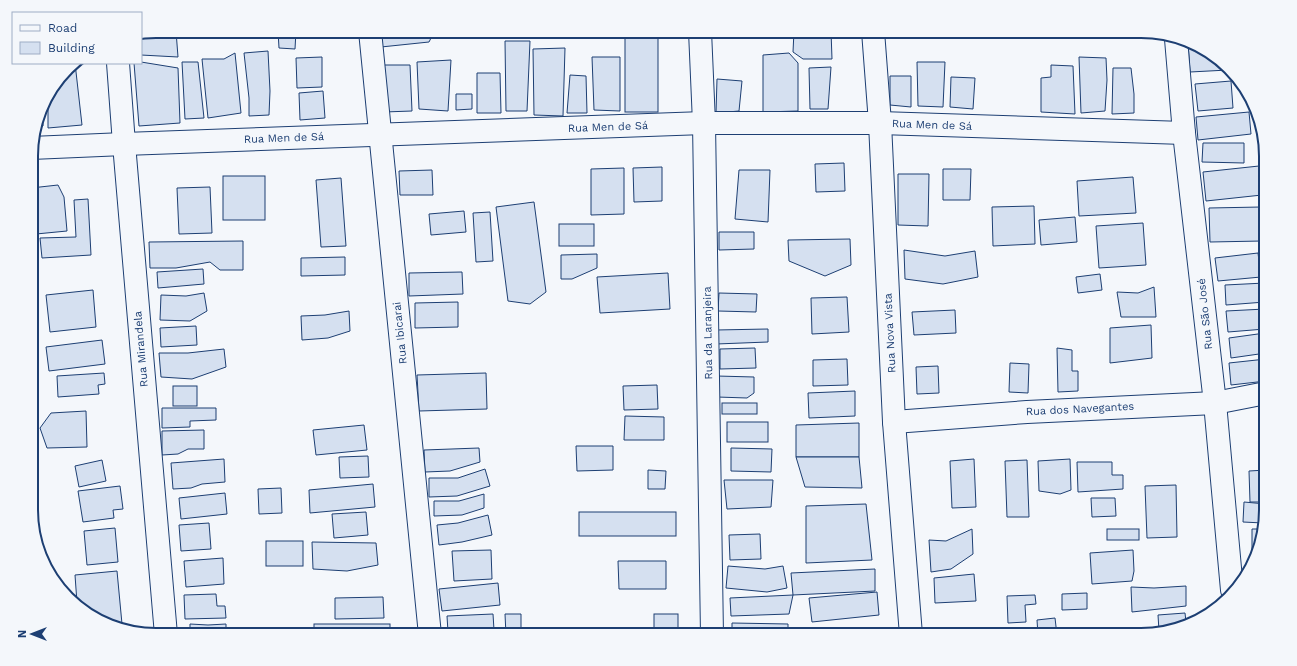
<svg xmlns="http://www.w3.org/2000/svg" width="1297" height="666" viewBox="0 0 1297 666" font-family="'Work Sans',sans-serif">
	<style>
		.building { fill: #d5e0f0; stroke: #1d3f73 }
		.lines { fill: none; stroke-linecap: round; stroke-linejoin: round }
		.minor-casing { stroke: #1d3f73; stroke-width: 24 }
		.minor { stroke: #f4f7fb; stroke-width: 22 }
		.labels { text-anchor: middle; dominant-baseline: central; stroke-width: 3; stroke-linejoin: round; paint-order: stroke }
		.street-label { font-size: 11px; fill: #1d3f73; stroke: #f4f7fb }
		.rim { fill: none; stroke: #1d3f73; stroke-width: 2 }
	</style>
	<rect width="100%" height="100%" fill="#f4f7fb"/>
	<g class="building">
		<polygon points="156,31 176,31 178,57 141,55 141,34"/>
		<polygon points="278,31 296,31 295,49 279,48"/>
		<polygon points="380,31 434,31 434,32 429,42 381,47"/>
		<rect x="625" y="31" width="33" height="81"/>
		<polygon points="794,31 831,31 832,59 803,59 793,52"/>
		<polygon points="505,41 530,41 527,111 506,111"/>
		<polygon points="1188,42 1196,44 1228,70 1190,72"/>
		<polygon points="565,48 563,116 534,115 533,49"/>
		<polygon points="268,51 270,91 269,115 249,116 249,98 244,53"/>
		<polygon points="235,53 241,113 208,118 202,59 224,59"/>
		<polygon points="789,53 798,63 798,111 763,112 763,55"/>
		<polygon points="322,57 322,87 297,88 296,58"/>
		<polygon points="592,57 620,57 620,111 594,110"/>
		<polygon points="1079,57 1106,58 1107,80 1105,111 1081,113"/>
		<polygon points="451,60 448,111 419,109 417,62"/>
		<polygon points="141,62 178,68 180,123 139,126 134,63 141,63"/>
		<polygon points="182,62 198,62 204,118 185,119"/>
		<polygon points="917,62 945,62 943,107 918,106"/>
		<polygon points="73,63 75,63 82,125 48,128 48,96"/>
		<polygon points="382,65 410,65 412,111 384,112"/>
		<polygon points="1051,65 1073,66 1075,114 1041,112 1041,78 1051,77"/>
		<polygon points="831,67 828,109 810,109 809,68"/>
		<polygon points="1113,68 1131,68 1134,94 1134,113 1112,114"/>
		<polygon points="477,73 500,73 501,113 477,113"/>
		<polygon points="570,75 586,76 587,113 567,113"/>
		<polygon points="890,76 911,76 911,107 890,105"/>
		<polygon points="951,77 975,78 973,109 950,107"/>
		<polygon points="717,79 742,81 739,111 716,113"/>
		<polygon points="1231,81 1233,108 1198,111 1195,84"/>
		<polygon points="323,91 325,118 300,120 299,93"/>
		<polygon points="456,94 472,94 472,109 456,110"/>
		<polygon points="42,106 43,126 37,126"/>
		<polygon points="1249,112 1251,134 1198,140 1196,117"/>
		<polygon points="1203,143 1244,143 1244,163 1202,162"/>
		<polygon points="844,163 845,191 816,192 815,164"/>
		<polygon points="1259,166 1262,195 1206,201 1203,172"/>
		<polygon points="662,167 662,201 634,202 633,168"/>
		<polygon points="624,168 624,214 591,215 591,169"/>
		<polygon points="943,169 971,169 970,200 943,200"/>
		<polygon points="432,170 433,195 400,195 399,171"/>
		<polygon points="739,170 770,170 768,222 735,219"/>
		<polygon points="898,174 929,174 928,226 898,225"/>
		<rect x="223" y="176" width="42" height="44"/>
		<polygon points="1133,177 1136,213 1079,216 1077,181"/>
		<polygon points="341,178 346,246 321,247 316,180"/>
		<polygon points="58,185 64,197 67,231 36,234 31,229 31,188"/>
		<polygon points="210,187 212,233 179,234 177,188"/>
		<polygon points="88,199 91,255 42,258 40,238 76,237 74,200"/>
		<polygon points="534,202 546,292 530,304 508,301 496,207"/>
		<polygon points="1034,206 1035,244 993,246 992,207"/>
		<polygon points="1261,207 1262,241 1210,242 1209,208"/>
		<polygon points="464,211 466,232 431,235 429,214"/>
		<polygon points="490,212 493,261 476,262 473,213"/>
		<polygon points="1075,217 1077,242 1041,245 1039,220"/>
		<polygon points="1143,223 1146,265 1099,268 1096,226"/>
		<rect x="559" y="224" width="35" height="22"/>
		<polygon points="719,232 754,232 754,249 719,250"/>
		<polygon points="850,239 851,265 825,276 789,261 788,240"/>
		<polygon points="243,241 243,270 220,270 210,262 176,268 150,268 149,242"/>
		<polygon points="904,250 945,256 975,251 978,277 943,284 905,279"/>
		<polygon points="1258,253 1261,277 1218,281 1215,258"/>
		<polygon points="597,254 597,268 572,279 561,279 561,255"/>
		<polygon points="345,257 345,275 301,276 301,258"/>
		<polygon points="203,269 204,284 158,288 157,272"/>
		<polygon points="462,272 463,294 409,296 409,273"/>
		<polygon points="668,273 670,309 600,313 597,277"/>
		<polygon points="1100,274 1102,290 1078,293 1076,277"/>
		<polygon points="1265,283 1265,302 1226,305 1225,285"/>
		<polygon points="1154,287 1156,317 1121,317 1117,292 1138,293"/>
		<polygon points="93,290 96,327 50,332 46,295"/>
		<polygon points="204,293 207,311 190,321 160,320 161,295 186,296"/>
		<polygon points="719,293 757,294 756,312 718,311"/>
		<polygon points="847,297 849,332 812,334 811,298"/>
		<polygon points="458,302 458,327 415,328 415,303"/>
		<polygon points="1265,309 1265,329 1228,332 1226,311"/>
		<polygon points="955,310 956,333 914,335 912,312"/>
		<polygon points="349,311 350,331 328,338 302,340 301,316 325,315"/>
		<polygon points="1151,325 1152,358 1110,363 1110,328"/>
		<polygon points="196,326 197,345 161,347 160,328"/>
		<polygon points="768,329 768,342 716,344 716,330"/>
		<polygon points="1265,333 1266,353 1231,358 1229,338"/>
		<polygon points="102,340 105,364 49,371 46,347"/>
		<polygon points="755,348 756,368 720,369 720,349"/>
		<polygon points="1057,348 1072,350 1072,371 1078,371 1078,391 1058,392"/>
		<polygon points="224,349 226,367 192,379 161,377 159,353 188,353"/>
		<polygon points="847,359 848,385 813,386 813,360"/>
		<polygon points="1266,359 1266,381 1231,385 1229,363"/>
		<polygon points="1010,363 1029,364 1028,393 1009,392"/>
		<polygon points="938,366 939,393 917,394 916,367"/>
		<polygon points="104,373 105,384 98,385 99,394 58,397 57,376"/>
		<polygon points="486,373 487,409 419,411 417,375"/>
		<polygon points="717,376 754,377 754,393 747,398 717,397"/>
		<polygon points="657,385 658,409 624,410 623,386"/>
		<rect x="173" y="386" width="24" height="20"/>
		<polygon points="855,391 855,416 809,418 808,393"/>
		<rect x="722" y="403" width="35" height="11"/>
		<polygon points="162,408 216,408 216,420 190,421 190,427 162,428"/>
		<polygon points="86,411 87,447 47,448 40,428 51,413"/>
		<polygon points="625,416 664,417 664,440 624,440"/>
		<rect x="727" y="422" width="41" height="20"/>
		<polygon points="859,423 859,457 796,457 796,425"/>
		<polygon points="364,425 367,450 316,455 313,430"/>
		<polygon points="204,430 204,449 188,449 178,454 162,455 162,431"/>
		<polygon points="576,446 613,446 613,470 577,471"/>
		<polygon points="479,448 480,462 450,471 425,472 424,450"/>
		<polygon points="731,448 772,449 771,472 731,471"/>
		<polygon points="368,456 369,477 340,478 339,457"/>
		<polygon points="796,457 859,457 862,488 805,487"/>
		<polygon points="224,459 225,482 202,484 191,488 173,489 171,463"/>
		<polygon points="974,459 976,507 952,508 950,461"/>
		<polygon points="1070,459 1071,490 1060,494 1039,491 1038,461"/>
		<polygon points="102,460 106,481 79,487 75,466"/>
		<polygon points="1027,460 1029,517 1007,517 1005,461"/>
		<polygon points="1077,462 1112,462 1112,475 1123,475 1123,489 1078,492"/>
		<polygon points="485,469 490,486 457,496 429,497 429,478 458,478"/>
		<polygon points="648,470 666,471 665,489 648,489"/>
		<polygon points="1266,470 1266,502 1250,502 1249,471"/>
		<polygon points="724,480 773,480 771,507 727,509"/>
		<polygon points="373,484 375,507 310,513 309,490"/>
		<polygon points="1176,485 1177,537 1147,538 1145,486"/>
		<polygon points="120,486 123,509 113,510 114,518 83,522 78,491"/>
		<polygon points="281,488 282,513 259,514 258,489"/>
		<polygon points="225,493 227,514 181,519 179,498"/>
		<polygon points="484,494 484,508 462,515 434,516 434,501 459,501"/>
		<polygon points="1091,498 1115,498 1116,516 1092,517"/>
		<polygon points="1244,502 1266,504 1266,510 1263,523 1243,522"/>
		<polygon points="866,504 872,560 806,563 806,506"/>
		<polygon points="366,512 368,535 334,538 332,514"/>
		<rect x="579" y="512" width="97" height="24"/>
		<polygon points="488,515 492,535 462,542 439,545 437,525 458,523"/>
		<polygon points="209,523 211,549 181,551 179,525"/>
		<polygon points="115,528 118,562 87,565 84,531"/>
		<polygon points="972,529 973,554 951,569 931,572 929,540 946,541"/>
		<rect x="1107" y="529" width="32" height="11"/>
		<polygon points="1252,529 1262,529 1255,559 1252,559"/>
		<polygon points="760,534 761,559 730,560 729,535"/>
		<rect x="266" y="541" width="37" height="25"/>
		<polygon points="312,542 376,543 378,565 347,571 313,569"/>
		<polygon points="491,550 492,579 454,581 452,551"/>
		<polygon points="1133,550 1134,571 1132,581 1092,584 1090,553"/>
		<polygon points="223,558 224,584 186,587 184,561"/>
		<polygon points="618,561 666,561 666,589 619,589"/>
		<polygon points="728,566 765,569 783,566 787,588 767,592 726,588"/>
		<polygon points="875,569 875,591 793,595 791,573"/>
		<polygon points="117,571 122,624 113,625 101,622 77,603 75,575"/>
		<polygon points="974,574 976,601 935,603 934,578"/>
		<polygon points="498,583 500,605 442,611 439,589"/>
		<polygon points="1186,586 1186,606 1132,612 1131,587 1154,588"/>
		<polygon points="877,592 879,615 812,622 809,598"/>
		<polygon points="1087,593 1087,609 1062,610 1062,594"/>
		<polygon points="216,594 217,606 225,606 226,618 185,619 184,595"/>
		<polygon points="793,595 789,614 731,616 730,598"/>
		<polygon points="1035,595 1036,604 1025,605 1026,622 1008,623 1007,596"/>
		<polygon points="383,597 384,618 335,619 335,598"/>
		<polygon points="1185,613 1186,622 1159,631 1158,615"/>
		<polygon points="493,614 494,630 448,632 447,616"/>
		<polygon points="505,614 521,614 521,635 506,635"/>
		<rect x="654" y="614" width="24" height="21"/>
		<polygon points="1055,618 1057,635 1038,635 1037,620"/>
		<polygon points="732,623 788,624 788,635 732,635"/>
		<polygon points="190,624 208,625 226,624 226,635 190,635"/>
		<rect x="314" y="624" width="76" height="11"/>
		<polygon points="875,631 875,635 866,635"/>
	</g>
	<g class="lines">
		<g class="minor-casing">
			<g id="minor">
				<polyline points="370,31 430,635"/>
				<polyline points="700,31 704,123 712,635"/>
				<polyline points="873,31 880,123 894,422 911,635"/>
				<polyline points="1176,39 1184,133 1215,403 1232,590"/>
				<polyline points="118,63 124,144 166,635"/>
				<polyline points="31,148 124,144 704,123 880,123 1184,133"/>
				<polyline points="894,422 1027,412 1215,403 1266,393"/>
			</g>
		</g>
		<use href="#minor" class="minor"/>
	</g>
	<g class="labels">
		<g class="street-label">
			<text transform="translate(932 125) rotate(2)">Rua Men de Sá</text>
			<text transform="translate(608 127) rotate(-2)">Rua Men de Sá</text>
			<text transform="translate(284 138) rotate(-2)">Rua Men de Sá</text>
			<text transform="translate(1205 314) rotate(-96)">Rua São José</text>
			<text transform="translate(400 333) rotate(-96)">Rua Ibicarai</text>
			<text transform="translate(708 333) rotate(-91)">Rua da Laranjeira</text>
			<text transform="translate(890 333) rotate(-93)">Rua Nova Vista</text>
			<text transform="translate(141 349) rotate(-95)">Rua Mirandela</text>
			<text transform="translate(1080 409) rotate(-3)">Rua dos Navegantes</text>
		</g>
	</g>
	<path d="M0 0H1297V666H0ZM156 38H1141A118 118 0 0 1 1259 156V510A118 118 0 0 1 1141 628H156A118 118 0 0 1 38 510V156A118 118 0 0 1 156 38Z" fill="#f4f7fb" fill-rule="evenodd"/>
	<path class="rim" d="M156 38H1141A118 118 0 0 1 1259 156V510A118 118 0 0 1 1141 628H156A118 118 0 0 1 38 510V156A118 118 0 0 1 156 38Z"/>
	<rect x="12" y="12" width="130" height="52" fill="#f4f7fb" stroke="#9eadc5"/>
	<rect x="20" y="25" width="20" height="6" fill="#f4f7fb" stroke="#9eadc5"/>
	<text x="48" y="32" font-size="12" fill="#1d3f73">Road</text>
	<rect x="20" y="42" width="20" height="12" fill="#d5e0f0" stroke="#9eadc5"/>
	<text x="48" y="52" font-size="12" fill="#1d3f73">Building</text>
	<g transform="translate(32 634) rotate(270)" stroke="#f4f7fb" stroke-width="3" paint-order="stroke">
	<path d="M0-3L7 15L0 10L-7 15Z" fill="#1d3f73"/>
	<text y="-6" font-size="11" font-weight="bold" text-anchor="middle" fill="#1d3f73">N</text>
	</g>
</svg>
